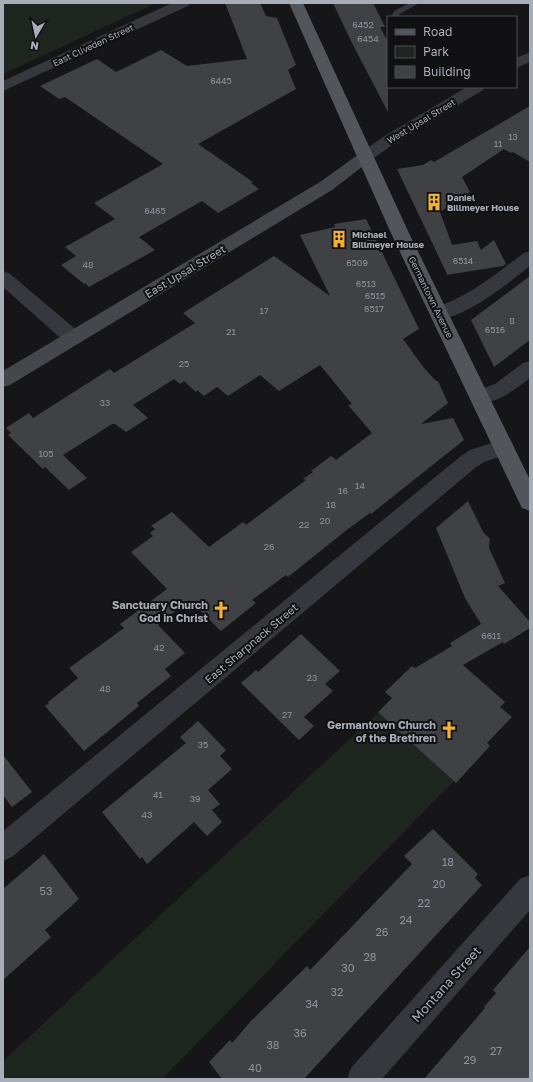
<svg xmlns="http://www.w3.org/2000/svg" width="533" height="1082" viewBox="0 0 533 1082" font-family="'Golos Text',sans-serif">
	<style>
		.green { fill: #1e261f }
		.building { fill: #404145 }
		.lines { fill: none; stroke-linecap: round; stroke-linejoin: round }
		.lane { fill: #37383d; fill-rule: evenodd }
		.street { fill: #37383d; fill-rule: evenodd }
		.secondary { fill: #45474d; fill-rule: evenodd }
		.primary { fill: #53555c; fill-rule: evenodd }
		.labels { text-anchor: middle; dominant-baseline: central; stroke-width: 4; stroke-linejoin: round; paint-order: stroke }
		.number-label { font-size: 9px; fill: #8e929b }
		.far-street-label { font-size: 9px; fill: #a8adb8; stroke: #111113 }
		.far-poi-label { font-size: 9px; font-weight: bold; fill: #a8adb8; stroke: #111113; text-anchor: start }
		.street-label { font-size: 11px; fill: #a8adb8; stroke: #111113 }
		.poi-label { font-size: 11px; font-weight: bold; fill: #a8adb8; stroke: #111113; text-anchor: end }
		.near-number-label { font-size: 11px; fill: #8e929b }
		.near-street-label { font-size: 13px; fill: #a8adb8; stroke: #111113 }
	</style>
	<rect width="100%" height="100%" fill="#161618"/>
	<g class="green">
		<polygon points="3,3 156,3 3,74"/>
		<polygon points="379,712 455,780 162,1079 3,1079 3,1061"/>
	</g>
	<g class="building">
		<polygon points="225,3 260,3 266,16 277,18 296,65 288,70 296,89 198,144 253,182 251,183 259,189 218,213 202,201 139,237 155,250 89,287 85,283 84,284 61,265 76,256 65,247 115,219 94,203 163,164 65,97 59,99 40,86 97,59 116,72 161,50 187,66 247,59"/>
		<polygon points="333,3 373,3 385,27 380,27 388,42 388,112 352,43"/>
		<polygon points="530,106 530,162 513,152 511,153 504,149 462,177 470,192 440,212 452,245 477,241 481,250 494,240 506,264 503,266 446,275 447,274 397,169 423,165 431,160 434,162"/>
		<polygon points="366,219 419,329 403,339 424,368 436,381 438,381 448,403 421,424 453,418 464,440 371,514 370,513 348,529 288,577 286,575 252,600 256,603 221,631 189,600 158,625 185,653 165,669 171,676 137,703 139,706 84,751 45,706 49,703 48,702 78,678 69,668 124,628 120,624 167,589 131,552 153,536 150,533 155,529 151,526 172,512 209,547 243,522 246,525 306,480 303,479 313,472 311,471 331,456 336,460 372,433 348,405 352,404 320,365 279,391 260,375 228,396 217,387 204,396 197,390 196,392 184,381 180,384 174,379 133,405 148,418 126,432 115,424 112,424 63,455 87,478 69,490 45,467 43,469 8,435 11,433 6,428 29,413 33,418 110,369 114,373 195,323 183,313 274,256 330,296 300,235 335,227 334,224"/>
		<polygon points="530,276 530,340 494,367 471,320"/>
		<polygon points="468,501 483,532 490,539 489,548 505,583 498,586 530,622 530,628 504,644 503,642 463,665 505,702 500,707 512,717 487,743 490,746 456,783 378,712 392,698 385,692 412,666 415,668 452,646 450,643 481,624 465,598 436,528"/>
		<polygon points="301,634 340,671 325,684 333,691 304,717 314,726 299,740 241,683 256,670 258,672"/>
		<polygon points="198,721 226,750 220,756 232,769 208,790 220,804 212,810 222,822 207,836 194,822 147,864 142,857 140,859 102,812 186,743 180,737"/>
		<polygon points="3,755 32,792 12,807 3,795"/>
		<polygon points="433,829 478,874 475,878 482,885 304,1079 222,1079 209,1062 230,1040 232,1043 251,1021 307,966 310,970 339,940 412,864 404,856"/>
		<polygon points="44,854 79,899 45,930 51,937 3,980 3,889"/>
		<polygon points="530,947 530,1079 424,1079 485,1008 484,1007 496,993 493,990"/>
	</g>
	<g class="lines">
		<polygon class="lane" points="410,3 419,3 400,14 399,17 391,17 394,11"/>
		<g class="street">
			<polygon points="172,3 190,3 188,6 3,91 3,81"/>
			<polygon points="530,52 530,62 516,68 516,58"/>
			<polygon points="467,87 485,87 483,90 395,143 371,160 365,162 359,160 357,157 359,154 383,137"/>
			<path d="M530,251V266C509,282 459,325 432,318L430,313L432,308C468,298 495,274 524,253Z"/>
			<polygon points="3,271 9,273 80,333 82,338 80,343 73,345 66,343 3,287"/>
			<path d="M530,361V378C516,389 492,408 473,402L470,397L473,392L495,384L523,363Z"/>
			<polygon points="504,439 511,441 514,447 511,453 484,462 475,468 12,857 3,861 3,831 461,456 470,450"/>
			<polygon points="530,875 530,910 382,1079 347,1079 351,1068 520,879"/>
		</g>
		<polygon class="secondary" points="365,152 371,154 373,157 371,160 332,190 10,385 3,387 3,371 320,182 359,154"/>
		<polygon class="primary" points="289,3 303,3 408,231 530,480 530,511 522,508 519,502 390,231"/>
	</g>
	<defs>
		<g id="building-bare" transform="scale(1.38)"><path d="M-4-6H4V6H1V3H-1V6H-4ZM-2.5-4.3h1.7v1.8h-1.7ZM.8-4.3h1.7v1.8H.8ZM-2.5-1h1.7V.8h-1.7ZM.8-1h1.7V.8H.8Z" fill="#f2b134" stroke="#111113" stroke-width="2.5" paint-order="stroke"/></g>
		<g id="church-bare" transform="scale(1.38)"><path d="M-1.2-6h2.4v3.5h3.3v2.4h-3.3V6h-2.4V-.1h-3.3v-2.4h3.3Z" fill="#f2b134" stroke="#111113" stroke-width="2.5" paint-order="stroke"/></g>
	</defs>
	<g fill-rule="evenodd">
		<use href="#building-bare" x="434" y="202"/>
		<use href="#building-bare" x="339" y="239"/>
		<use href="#church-bare" x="221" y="610"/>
		<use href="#church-bare" x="449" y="730"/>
	</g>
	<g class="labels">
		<g class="number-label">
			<text x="363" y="24">6452</text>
			<text x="368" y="38">6454</text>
			<text x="221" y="80">6445</text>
			<text x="513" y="136">13</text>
			<text x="498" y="143">11</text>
			<text x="155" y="210">6465</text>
			<text x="463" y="260">6514</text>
			<text x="357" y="262">6509</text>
			<text x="88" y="264">48</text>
			<text x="366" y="283">6513</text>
			<text x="375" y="295">6515</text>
			<text x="374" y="308">6517</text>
			<text x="264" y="310">17</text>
			<text x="512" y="320">8</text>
			<text x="495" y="329">6516</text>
			<text x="231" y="331">21</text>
			<text x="184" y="363">25</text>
			<text x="105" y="402">33</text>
			<text x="46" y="453">105</text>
			<text x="360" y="485">14</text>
			<text x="343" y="490">16</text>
			<text x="331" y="504">18</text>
			<text x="325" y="520">20</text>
			<text x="304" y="524">22</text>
			<text x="269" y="546">26</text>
			<text x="491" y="635">6611</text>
			<text x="159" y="647">42</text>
			<text x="312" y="677">23</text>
			<text x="105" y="688">48</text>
			<text x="287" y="714">27</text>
			<text x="203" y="744">35</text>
			<text x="158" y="794">41</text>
			<text x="195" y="798">39</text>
			<text x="147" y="814">43</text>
		</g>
		<g class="far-street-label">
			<text transform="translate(93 45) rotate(-25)">East Cliveden Street</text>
			<text transform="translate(421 121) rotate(-31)">West Upsal Street</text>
			<text transform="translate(431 297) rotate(64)">Germantown Avenue</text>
		</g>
		<g class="far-poi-label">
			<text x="447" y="197">Daniel<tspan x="447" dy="10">Billmeyer House</tspan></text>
			<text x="352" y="234">Michael<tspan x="352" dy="10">Billmeyer House</tspan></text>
		</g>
		<g class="street-label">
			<text transform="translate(185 271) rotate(-31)">East Upsal Street</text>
			<text transform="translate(251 643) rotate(-40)">East Sharpnack Street</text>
		</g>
		<g class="poi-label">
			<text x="208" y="604">Sanctuary Church<tspan x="208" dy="13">God in Christ</tspan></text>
			<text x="436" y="724">Germantown Church<tspan x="436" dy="13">of the Brethren</tspan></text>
		</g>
		<g class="near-number-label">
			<text x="448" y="861">18</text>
			<text x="439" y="883">20</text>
			<text x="46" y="890">53</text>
			<text x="424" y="902">22</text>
			<text x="406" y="919">24</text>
			<text x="382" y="931">26</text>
			<text x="370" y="956">28</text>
			<text x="348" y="967">30</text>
			<text x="337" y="991">32</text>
			<text x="312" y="1003">34</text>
			<text x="300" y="1032">36</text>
			<text x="273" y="1044">38</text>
			<text x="496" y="1050">27</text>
			<text x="470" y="1059">29</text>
			<text x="255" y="1067">40</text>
		</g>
		<g class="near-street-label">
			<text transform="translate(446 984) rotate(-48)">Montana Street</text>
		</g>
	</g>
	<rect width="533" height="1082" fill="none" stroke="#a8adb8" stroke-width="8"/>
	<rect x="387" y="16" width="130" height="72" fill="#111113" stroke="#4d4f55"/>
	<rect x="395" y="29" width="20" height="6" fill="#53555c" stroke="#4d4f55"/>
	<text x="423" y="36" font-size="12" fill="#a8adb8">Road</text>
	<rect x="395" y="46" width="20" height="12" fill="#1e261f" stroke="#4d4f55"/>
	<text x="423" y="56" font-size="12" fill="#a8adb8">Park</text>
	<rect x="395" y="66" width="20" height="12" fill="#404145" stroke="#4d4f55"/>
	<text x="423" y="76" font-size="12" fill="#a8adb8">Building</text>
	<g transform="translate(36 36) rotate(189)" stroke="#111113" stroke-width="3" paint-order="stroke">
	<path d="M0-3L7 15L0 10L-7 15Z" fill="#a8adb8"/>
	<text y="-6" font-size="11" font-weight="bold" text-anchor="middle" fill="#a8adb8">N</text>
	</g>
</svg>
